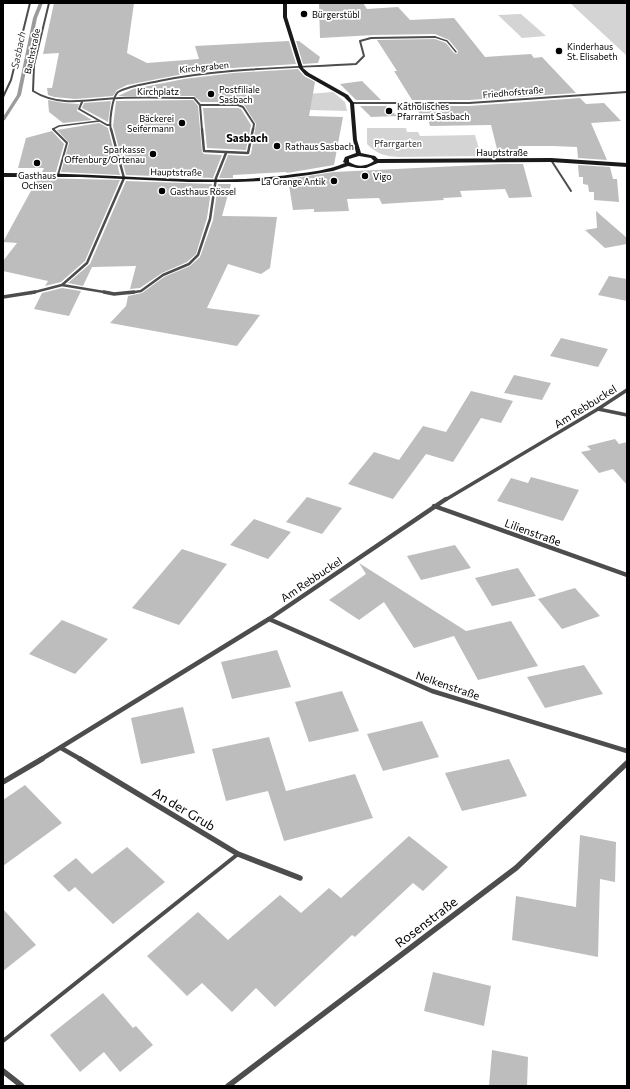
<svg xmlns="http://www.w3.org/2000/svg" width="630" height="1089" viewBox="0 0 630 1089" font-family="Commissioner,sans-serif">
	<style>
		.green { fill: #d4d4d4 }
		.lines { fill: none; stroke-linecap: round; stroke-linejoin: round }
		.stream { fill: #9b9b9b; fill-rule: evenodd }
		.building { fill: #bdbdbd }
		.lane-far2 { stroke: #4d4d4d; stroke-width: 1.5 }
		.lane-far1 { stroke: #4d4d4d; stroke-width: 2 }
		.lane { stroke: #4d4d4d; stroke-width: 4 }
		.street-far4 { stroke: #4d4d4d; stroke-width: 2 }
		.street-far3 { stroke: #4d4d4d; stroke-width: 2.5 }
		.street-far2 { stroke: #4d4d4d; stroke-width: 3.5 }
		.street-far1 { stroke: #4d4d4d; stroke-width: 4.5 }
		.street { stroke: #4d4d4d; stroke-width: 5.5 }
		.secondary { fill: #1a1a1a; fill-rule: evenodd }
		.poi-dot { fill: #000; stroke: #fff; stroke-width: 1.5 }
		.labels { text-anchor: middle; dominant-baseline: central; stroke-width: 3.5; stroke-linejoin: round; paint-order: stroke }
		.far-poi-label { font-size: 9px; fill: #000; stroke: #fff; text-anchor: start }
		.far-street-label { font-size: 9px; fill: #000; stroke: #fff }
		.far-park-label { font-size: 9px; fill: #2b2b2b; stroke: #fff }
		.far-water-label { font-size: 10px; font-style: italic; fill: #3c3c3c; stroke: #fff }
		.far-quarter-label { font-size: 11px; font-weight: bold; fill: #000; stroke: #fff }
		.street-label { font-size: 11px; fill: #000; stroke: #fff }
		.near-street-label { font-size: 13px; fill: #000; stroke: #fff }
	</style>
	<rect width="100%" height="100%" fill="#fff"/>
	<g class="green">
		<polygon points="570,3 627,3 627,56"/>
		<polygon points="521,14 546,36 522,38 498,15"/>
		<polygon points="333,92 345,102 347,111 310,110 307,94"/>
		<path d="M367,128H406L407,132H418L420,136L475,135L481,156L398,157C384,156 377,154 367,144Z"/>
	</g>
	<g class="lines">
		<polygon class="stream" points="39,3 43,3 37,18 21,95 5,120 3,121 3,117 17,95 33,18"/>
	</g>
	<g class="building">
		<polygon points="54,3 134,3 127,53 147,63 199,59 195,46 289,41 296,64 232,68 183,74 127,85 117,90 113,96 75,99 54,97 48,95 47,88 52,88 59,53 43,54"/>
		<polygon points="319,3 363,3 367,9 398,7 410,20 454,18 485,57 531,54 534,58 542,57 576,93 469,100 412,100 394,71 397,71 377,40 435,39 446,43 454,53 457,54 458,51 449,40 435,34 374,35 320,38"/>
		<polygon points="296,41 299,41 320,57 318,63 303,64"/>
		<polygon points="298,69 304,76 315,82 309,116 343,117 334,165 287,173 286,172 233,175 233,178 219,178 228,155 248,156 251,154 256,124 244,105 238,102 201,102 194,96 118,96 133,89 184,79 233,73"/>
		<polygon points="362,81 381,100 356,100 340,84"/>
		<polygon points="580,98 586,104 604,103 621,121 591,123 607,160 578,158 577,147 552,146 518,146 521,157 499,157 491,125 430,126 427,116 421,116 415,106 469,106"/>
		<polygon points="48,100 64,103 79,104 77,111 92,120 63,123 49,112"/>
		<polygon points="193,100 198,106 202,152 204,154 222,155 213,178 126,175 113,126 116,101"/>
		<polygon points="111,101 108,122 82,108 84,103"/>
		<polygon points="360,106 386,106 397,116 371,117"/>
		<polygon points="203,108 238,108 241,109 251,125 246,150 207,148"/>
		<polygon points="99,123 108,128 120,175 61,172 69,143 57,130"/>
		<polygon points="52,131 64,144 56,172 42,172 44,168 18,168 26,138"/>
		<polygon points="500,164 523,164 532,197 509,198 505,189 460,191 462,197 443,198 444,200 382,204 379,198 347,199 349,211 314,212 314,209 293,210 288,179 334,172"/>
		<polygon points="578,165 610,167 613,179 617,179 619,202 594,200 594,192 589,192 588,185 583,184 583,177 579,177"/>
		<polygon points="38,178 120,180 85,261 61,282 45,286 48,281 3,271 3,261 17,243 3,242"/>
		<polygon points="126,181 212,184 207,218 196,254 187,262 162,273 140,288 130,289 136,266 92,267 83,286 68,283 90,264"/>
		<polygon points="218,184 231,184 222,216 277,217 270,268 261,274 228,264 207,308 260,315 237,346 110,323 126,306 128,296 142,293 164,277 190,266 200,257 213,220"/>
		<polygon points="596,211 627,238 627,244 605,248 585,230 597,228"/>
		<polygon points="609,276 627,279 627,301 598,295"/>
		<polygon points="62,288 81,291 69,316 34,309 42,293"/>
		<polygon points="561,338 608,349 598,367 550,356"/>
		<polygon points="514,375 551,383 542,400 504,393"/>
		<polygon points="471,391 513,401 501,423 481,418 453,462 426,454 393,499 348,484 374,452 399,460 423,426 446,432"/>
		<polygon points="615,439 619,444 627,442 627,485 613,469 599,473 581,452 591,450 587,446"/>
		<polygon points="531,477 579,490 563,521 497,501 511,478 528,483"/>
		<polygon points="307,497 342,508 322,534 286,522"/>
		<polygon points="254,519 291,532 268,559 230,545"/>
		<polygon points="455,545 471,568 421,580 407,556"/>
		<polygon points="182,549 227,564 179,625 132,608"/>
		<polygon points="359,563 466,631 511,621 538,666 478,680 454,636 414,648 384,602 359,620 329,600 366,574"/>
		<polygon points="518,568 536,596 492,606 475,578"/>
		<polygon points="575,588 600,616 562,629 538,599"/>
		<polygon points="62,620 108,639 75,674 29,654"/>
		<polygon points="277,650 291,687 232,699 221,662"/>
		<polygon points="584,665 603,694 545,708 527,677"/>
		<polygon points="342,691 359,731 309,742 295,702"/>
		<polygon points="183,707 195,753 141,764 131,718"/>
		<polygon points="422,721 439,757 383,771 367,734"/>
		<polygon points="269,737 286,791 355,774 373,818 284,841 268,791 226,801 212,749"/>
		<polygon points="509,759 527,796 462,811 445,773"/>
		<polygon points="25,785 62,823 3,866 3,800"/>
		<polygon points="580,835 616,842 615,882 600,879 598,957 512,940 516,896 576,907"/>
		<polygon points="409,836 448,867 423,891 413,883 355,937 352,935 275,1007 256,988 232,1012 202,983 187,996 147,956 198,912 228,940 280,895 301,913 329,888 341,898"/>
		<polygon points="127,847 165,882 113,924 75,887 69,892 53,876 76,858 92,874"/>
		<polygon points="3,909 36,945 3,971"/>
		<polygon points="433,972 491,986 484,1026 424,1011"/>
		<polygon points="103,993 133,1028 136,1026 153,1045 120,1072 104,1052 80,1072 50,1035"/>
		<polygon points="492,1050 528,1057 527,1086 489,1086"/>
	</g>
	<g class="lines">
		<g class="lane-far2">
			<polyline points="435,37 447,41 456,52"/>
			<polyline points="54,130 53,129 59,126 99,121"/>
		</g>
		<g class="lane-far1">
			<polyline points="53,129 67,143 58,175"/>
			<polyline points="551,160 571,191"/>
		</g>
		<polyline class="lane" points="3,1041 238,854"/>
		<g class="street-far4">
			<path d="M49,3L34,65L33,91C60,108 90,99 120,98C145,97 169,98 194,98L200,105"/>
			<polyline points="3,97 11,80 30,3"/>
			<polyline points="82,102 79,109 107,125 110,125"/>
			<polyline points="352,103 469,103 627,92"/>
			<polyline points="200,105 238,105 243,107 254,124 253,130"/>
			<polyline points="200,105 202,130"/>
			<path d="M111,130C109,123 112,97 118,92C130,85 146,84 159,81C224,68 290,68 356,64L364,56L360,41L371,38L435,37"/>
		</g>
		<g class="street-far3">
			<polyline points="202,129 204,151 248,153 253,129"/>
			<polyline points="62,285 110,293"/>
			<polyline points="31,293 62,285 87,263 124,178 111,129"/>
			<polyline points="129,293 141,291 163,275 189,264 198,255 210,219 216,178 226,153"/>
		</g>
		<g class="street-far2">
			<polyline points="104,292 114,294 134,292"/>
			<polyline points="3,297 35,292"/>
			<polyline points="598,409 627,415"/>
			<polyline points="445,500 598,409 627,390"/>
		</g>
		<g class="street-far1">
			<polyline points="434,506 627,575"/>
			<polyline points="269,619 432,691 627,751"/>
			<polyline points="61,748 82,760"/>
			<polyline points="40,760 269,619 446,499"/>
		</g>
		<g class="street">
			<polyline points="80,759 238,854 300,878"/>
			<polyline points="3,782 42,759"/>
			<polyline points="3,1071 22,1086"/>
			<polyline points="228,1086 516,868 627,763"/>
		</g>
		<path class="secondary" d="M283,3H287V17L303,68L309,73L348,95L354,103L357,140L361,153L375,156L378,159L551,158L627,163V167L551,162L378,163L366,168H357L348,166L333,171L309,175L262,181L237,182H188L80,177H3V173C41,173 78,174 115,176C175,179 235,183 294,174C312,172 328,170 345,163L343,162L345,157L356,153L353,140L350,103L344,97L305,75L299,68L283,17ZM359,156L371,158L374,161C366,167 357,167 349,162V159Z"/>
	</g>
	<g class="poi-dot">
		<circle cx="304" cy="14" r="4"/>
		<circle cx="559" cy="51" r="4"/>
		<circle cx="211" cy="94" r="4"/>
		<circle cx="389" cy="111" r="4"/>
		<circle cx="182" cy="123" r="4"/>
		<circle cx="277" cy="146" r="4"/>
		<circle cx="153" cy="154" r="4"/>
		<circle cx="37" cy="163" r="4"/>
		<circle cx="365" cy="176" r="4"/>
		<circle cx="334" cy="181" r="4"/>
		<circle cx="162" cy="191" r="4"/>
	</g>
	<g class="labels">
		<g class="far-poi-label">
			<text x="312" y="14">Bürgerstübl</text>
			<text x="567" y="46">Kinderhaus<tspan x="567" dy="10">St. Elisabeth</tspan></text>
			<text x="219" y="89">Postfiliale<tspan x="219" dy="10">Sasbach</tspan></text>
			<text x="397" y="106">Katholisches<tspan x="397" dy="10">Pfarramt Sasbach</tspan></text>
			<text x="174" y="118" text-anchor="end">Bäckerei<tspan x="174" dy="10">Seifermann</tspan></text>
			<text x="285" y="146">Rathaus Sasbach</text>
			<text x="145" y="149" text-anchor="end">Sparkasse<tspan x="145" dy="10">Offenburg/Ortenau</tspan></text>
			<text x="37" y="175" text-anchor="middle">Gasthaus<tspan x="37" dy="10">Ochsen</tspan></text>
			<text x="373" y="176">Vigo</text>
			<text x="326" y="181" text-anchor="end">La Grange Antik</text>
			<text x="170" y="191">Gasthaus Rössel</text>
		</g>
		<g class="far-street-label">
			<text transform="translate(32 51) rotate(-78)">Bachstraße</text>
			<text transform="translate(204 67) rotate(-6)">Kirchgraben</text>
			<text x="158" y="91">Kirchplatz</text>
			<text transform="translate(513 92) rotate(-5)">Friedhofstraße</text>
			<text x="502" y="152">Hauptstraße</text>
			<text transform="translate(176 172) rotate(1)">Hauptstraße</text>
		</g>
		<g class="far-park-label">
			<text x="398" y="143">Pfarrgarten</text>
		</g>
		<g class="far-water-label">
			<text transform="translate(18 50) rotate(-78)">Sasbach</text>
		</g>
		<g class="far-quarter-label">
			<text x="247" y="137">Sasbach</text>
		</g>
		<g class="street-label">
			<text transform="translate(585 406) rotate(-32)">Am Rebbuckel</text>
			<text transform="translate(533 532) rotate(20)">Lilienstraße</text>
			<text transform="translate(311 579) rotate(-34)">Am Rebbuckel</text>
			<text transform="translate(448 685) rotate(19)">Nelkenstraße</text>
		</g>
		<g class="near-street-label">
			<text transform="translate(184 809) rotate(31)">An der Grub</text>
			<text transform="translate(426 922) rotate(-37)">Rosenstraße</text>
		</g>
	</g>
	<rect width="630" height="1089" fill="none" stroke="#000000" stroke-width="8"/>
</svg>
